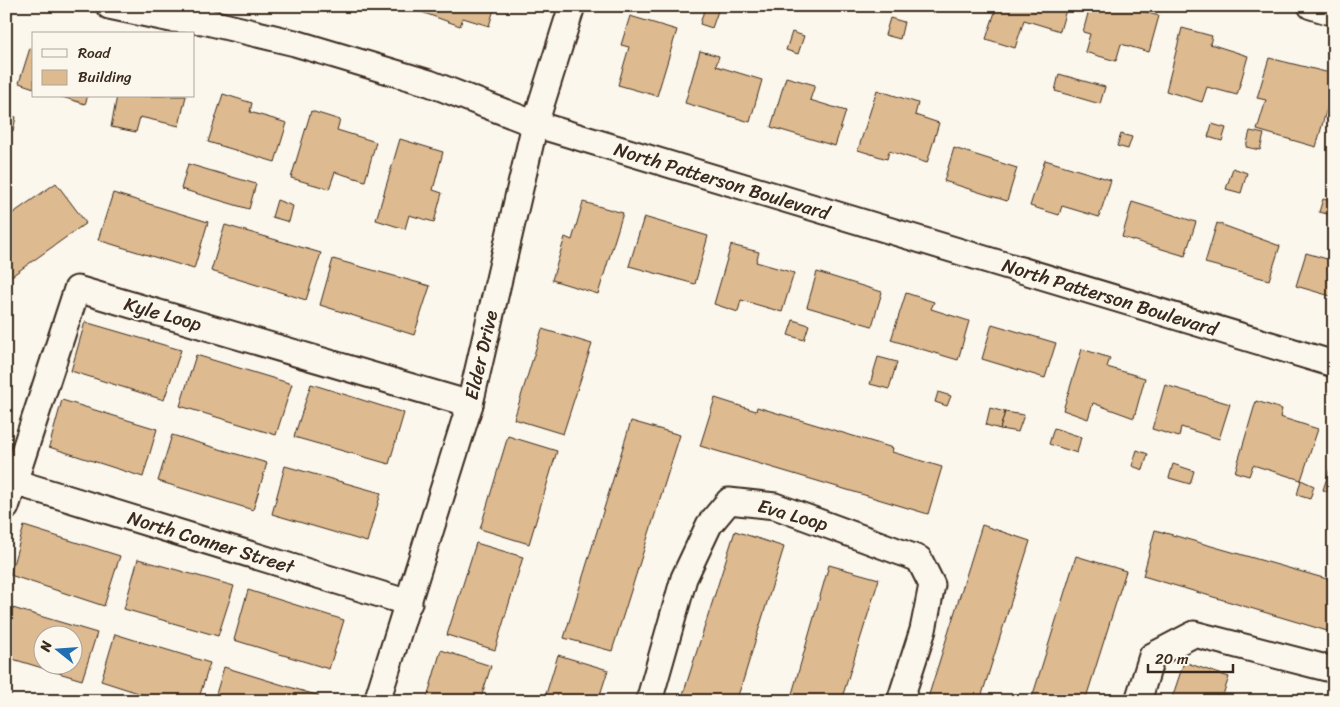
<svg xmlns="http://www.w3.org/2000/svg" width="1340" height="707" viewBox="0 0 1340 707" font-family="Sriracha,sans-serif">
	<style>
		.building { fill: #ddba8f; stroke: #3b2a1e; fill-rule: evenodd }
		.lines { fill: none; stroke-linecap: round; stroke-linejoin: round }
		.minor-casing { stroke: #3b2a1e; stroke-width: 29 }
		.minor { stroke: #fbf7ec; stroke-width: 25 }
		.labels { text-anchor: middle; dominant-baseline: central; stroke-width: 4; stroke-linejoin: round; paint-order: stroke }
		.street-label { font-size: 19px; fill: #3b2a1e; stroke: #fbf7ec }
	</style>
	<rect width="100%" height="100%" fill="#fbf7ec"/>
	<filter id="ink" filterUnits="userSpaceOnUse"><feTurbulence type="fractalNoise" baseFrequency=".02" numOctaves="2"/><feDisplacementMap in="SourceGraphic" scale="10" xChannelSelector="R" yChannelSelector="G"/><feConvolveMatrix kernelMatrix="1 2 1 2 8 2 1 2 1" color-interpolation-filters="sRGB"/></filter>
	<g filter="url(#ink)">
		<g class="building">
			<polygon points="405,6 495,6 489,26 463,18 460,26"/>
			<polygon points="997,6 1067,6 1060,31 1024,20 1015,48 986,39"/>
			<polygon points="1090,6 1143,6 1142,11 1159,16 1149,52 1121,44 1116,61 1085,52 1090,34 1083,32"/>
			<polygon points="705,7 718,11 712,28 700,24"/>
			<polygon points="630,16 677,30 657,96 618,85 629,47 621,45"/>
			<polygon points="890,18 904,22 900,39 885,35"/>
			<polygon points="1182,28 1212,36 1210,44 1248,56 1237,95 1207,87 1202,102 1166,91"/>
			<polygon points="792,32 804,36 798,54 786,50"/>
			<polygon points="30,48 34,49 34,88 19,83"/>
			<polygon points="700,51 719,56 716,66 762,80 750,122 685,103"/>
			<polygon points="1269,58 1334,74 1334,83 1316,147 1257,130 1266,100 1257,98"/>
			<polygon points="1059,74 1105,87 1100,104 1055,91"/>
			<polygon points="786,77 815,85 810,100 846,111 835,146 771,127"/>
			<polygon points="877,90 918,103 915,115 939,123 927,163 889,151 887,159 858,150"/>
			<polygon points="223,94 252,103 250,112 287,123 275,162 208,142"/>
			<polygon points="59,96 88,96 85,104"/>
			<polygon points="117,96 186,96 179,126 140,117 136,132 111,127"/>
			<polygon points="311,111 340,120 337,130 376,142 365,181 335,172 329,189 291,178"/>
			<polygon points="6,115 16,117 13,131 6,129"/>
			<polygon points="1212,124 1226,128 1222,141 1208,137"/>
			<polygon points="1250,131 1264,134 1260,150 1246,147"/>
			<polygon points="1121,134 1132,137 1128,149 1117,146"/>
			<polygon points="400,139 443,152 433,190 442,193 434,222 409,215 405,229 376,220"/>
			<polygon points="954,148 1017,168 1007,201 944,181"/>
			<polygon points="1045,160 1111,180 1099,217 1062,206 1059,215 1030,206"/>
			<polygon points="188,164 256,184 249,209 181,189"/>
			<polygon points="1233,168 1247,173 1241,193 1226,189"/>
			<polygon points="56,183 86,223 6,280 6,218"/>
			<polygon points="113,193 208,222 194,269 98,240"/>
			<polygon points="1323,199 1334,202 1332,215 1319,212"/>
			<polygon points="277,200 293,206 289,222 272,217"/>
			<polygon points="583,202 623,213 598,294 552,280 565,237 572,240"/>
			<polygon points="1132,202 1196,222 1185,256 1122,237"/>
			<polygon points="644,217 708,236 695,284 629,266"/>
			<polygon points="1217,223 1280,246 1269,280 1205,263"/>
			<polygon points="225,225 321,253 306,300 211,271"/>
			<polygon points="731,245 759,252 756,262 794,273 782,312 741,300 738,312 714,304"/>
			<polygon points="1306,253 1334,261 1334,297 1296,286"/>
			<polygon points="333,259 430,286 414,335 320,305"/>
			<polygon points="817,272 882,292 872,326 807,307"/>
			<polygon points="906,293 934,302 931,309 969,321 958,360 891,340"/>
			<polygon points="793,320 809,325 804,340 788,335"/>
			<polygon points="85,322 181,350 164,400 71,371"/>
			<polygon points="992,324 1056,343 1045,378 982,359"/>
			<polygon points="542,329 592,344 563,434 514,419"/>
			<polygon points="1082,349 1110,358 1107,367 1145,378 1134,418 1093,403 1088,419 1063,410"/>
			<polygon points="196,355 292,384 276,435 180,406"/>
			<polygon points="878,357 897,362 889,389 870,384"/>
			<polygon points="311,384 404,413 389,464 294,437"/>
			<polygon points="1165,385 1230,404 1219,439 1181,427 1179,437 1152,429"/>
			<polygon points="938,392 951,396 947,406 935,402"/>
			<polygon points="715,398 756,411 757,407 893,448 892,452 942,467 928,514 700,446"/>
			<polygon points="62,400 157,429 143,477 49,447"/>
			<polygon points="1256,401 1282,409 1280,417 1318,429 1301,480 1253,465 1249,476 1235,472"/>
			<polygon points="990,408 1005,412 1000,429 986,425"/>
			<polygon points="1005,412 1024,415 1018,432 1000,429"/>
			<polygon points="631,421 680,435 612,651 564,638"/>
			<polygon points="1054,428 1081,437 1077,453 1049,444"/>
			<polygon points="172,435 267,463 253,510 158,481"/>
			<polygon points="508,436 557,451 529,544 480,529"/>
			<polygon points="1137,450 1148,454 1143,470 1132,466"/>
			<polygon points="1334,456 1334,494 1323,490"/>
			<polygon points="1173,464 1194,471 1190,484 1169,478"/>
			<polygon points="285,466 381,493 367,542 272,514"/>
			<polygon points="1301,480 1314,486 1310,499 1297,495"/>
			<polygon points="982,525 1030,541 980,701 927,701"/>
			<polygon points="24,526 120,556 104,606 10,575"/>
			<polygon points="1155,530 1334,581 1334,633 1143,576"/>
			<polygon points="735,531 784,547 742,684 736,701 681,701"/>
			<polygon points="476,543 523,557 495,650 447,635"/>
			<polygon points="1076,556 1126,571 1085,701 1031,701"/>
			<polygon points="138,559 234,586 218,636 124,609"/>
			<polygon points="829,565 879,579 841,701 790,701"/>
			<polygon points="248,590 344,620 329,669 234,640"/>
			<path d="M6,606L97,633L82,680L6,657ZM42,634H72V664H42Z"/>
			<polygon points="115,634 210,663 198,701 163,701 101,681"/>
			<polygon points="441,650 491,666 480,701 426,701"/>
			<polygon points="558,655 608,670 598,701 544,701"/>
			<polygon points="1184,662 1229,677 1221,701 1171,701"/>
			<polygon points="224,667 319,696 317,701 214,701"/>
		</g>
		<g class="lines">
			<g class="minor-casing">
				<g id="minor">
					<polyline points="109,6 171,19 203,21 295,43 429,83 535,124 1334,364"/>
					<polyline points="1311,6 1334,13"/>
					<polyline points="14,482 409,603"/>
					<polyline points="6,507 77,289 470,404"/>
					<polyline points="377,701 470,404 535,124 572,6"/>
					<polyline points="649,701 684,578 709,525 729,501 775,506 919,559 932,585 923,630 900,701"/>
					<polyline points="1138,701 1152,656 1194,634 1334,670"/>
				</g>
			</g>
			<use href="#minor" class="minor"/>
		</g>
	</g>
	<g class="labels">
		<g class="street-label">
			<text transform="translate(722 181) rotate(17)">North Patterson Boulevard</text>
			<text transform="translate(1110 297) rotate(17)">North Patterson Boulevard</text>
			<text transform="translate(163 314) rotate(16)">Kyle Loop</text>
			<text transform="translate(481 355) rotate(-77)">Elder Drive</text>
			<text transform="translate(793 515) rotate(16)">Eva Loop</text>
			<text transform="translate(211 542) rotate(17)">North Conner Street</text>
		</g>
	</g>
	<rect width="1340" height="707" fill="none" stroke="#fbf7ec" stroke-width="25"/>
	<rect x="12" y="12" width="1315" height="682" fill="none" stroke="#3b2a1e" stroke-width="2" filter="url(#ink)"/>
	<rect x="32" y="32" width="162" height="65" fill="#fbf7ec" stroke="#aea59a"/>
	<rect x="42" y="49" width="25" height="8" fill="#fbf7ec" stroke="#aea59a"/>
	<text x="78" y="58" font-size="15" fill="#3b2a1e">Road</text>
	<rect x="42" y="70" width="25" height="15" fill="#ddba8f" stroke="#aea59a"/>
	<text x="78" y="82" font-size="15" fill="#3b2a1e">Building</text>
	<g transform="translate(58 650) rotate(287)"><circle r="24" fill="#fbf7ec" stroke="#aea59a"/>
	<path d="M0-4L9 19L0 12L-9 19Z" fill="#1f6fb2"/>
	<text y="-8" font-size="14" font-weight="bold" text-anchor="middle" fill="#3b2a1e">N</text>
	</g>
	<path d="M1148 664v8h85v-8" fill="none" stroke="#3b2a1e" stroke-width="2.5"/>
	<text x="1155" y="664" font-size="15" fill="#3b2a1e" stroke="#fbf7ec" stroke-width="4" paint-order="stroke">20 m</text>
</svg>
